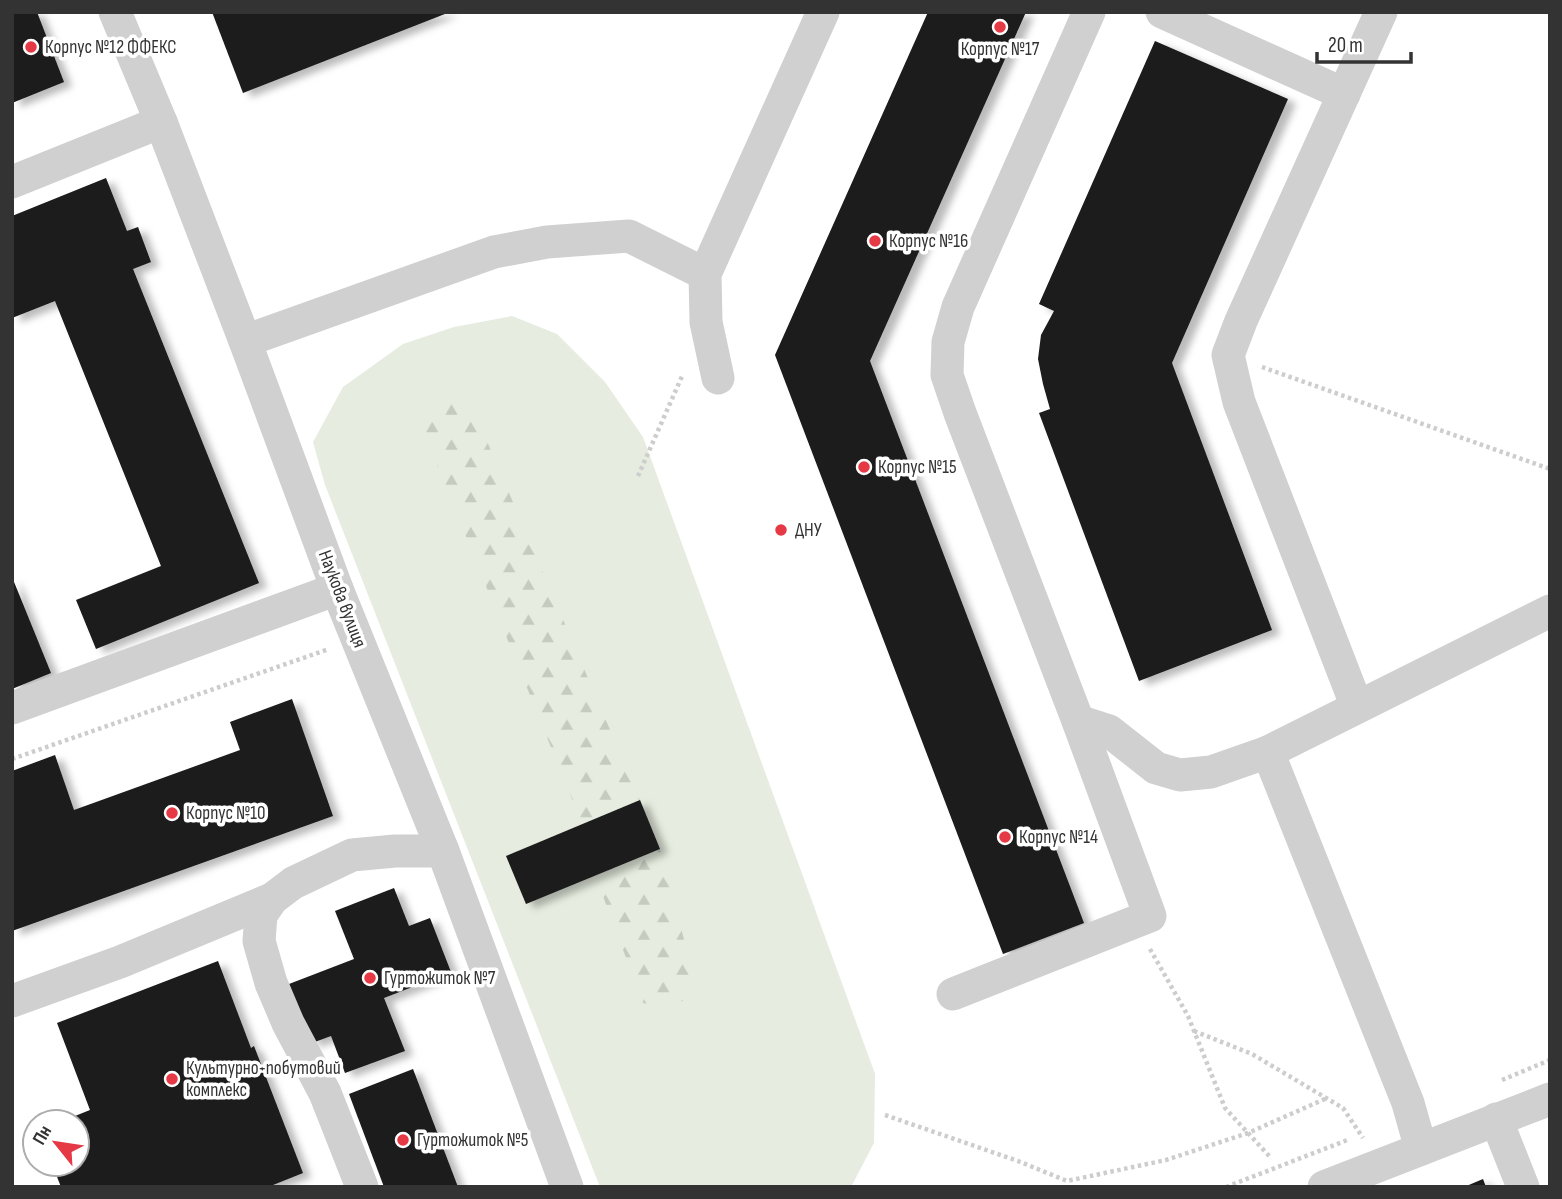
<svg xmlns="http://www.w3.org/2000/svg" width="1562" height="1199" viewBox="0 0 1562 1199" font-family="'Sofia Sans Condensed',sans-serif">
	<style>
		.grass { fill: #e6ecdf }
		.forest { fill: url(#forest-firs) }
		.building { fill: #1a1a1a; filter: url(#shadow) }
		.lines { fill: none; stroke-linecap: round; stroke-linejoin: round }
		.path { stroke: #cdcdcd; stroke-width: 4.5; stroke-dasharray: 3.5 3.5; stroke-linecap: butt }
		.minor { stroke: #d0d0d0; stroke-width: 33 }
		.poi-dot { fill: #e63946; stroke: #fff; stroke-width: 2.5 }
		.labels { text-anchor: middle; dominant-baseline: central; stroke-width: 7; stroke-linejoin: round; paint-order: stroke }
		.poi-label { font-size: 19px; fill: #333; stroke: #fff; text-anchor: start }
		.street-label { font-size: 19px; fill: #333; stroke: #fff }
	</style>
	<defs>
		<pattern id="forest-firs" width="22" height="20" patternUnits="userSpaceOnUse" patternTransform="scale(1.75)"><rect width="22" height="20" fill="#e6ecdf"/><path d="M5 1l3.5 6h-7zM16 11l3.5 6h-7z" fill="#c6cbc0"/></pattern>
		<filter id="shadow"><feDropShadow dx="8" dy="4.5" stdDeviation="3.5" flood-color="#0004"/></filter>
	</defs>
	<rect width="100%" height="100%" fill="#fff"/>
	<polygon class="grass" points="512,316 557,334 605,382 643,437 875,1074 874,1143 851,1187 600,1187 325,485 313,442 343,387 403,344 454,327"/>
	<g class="forest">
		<polygon points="435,398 469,399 640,800 582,824 427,440 422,414"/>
		<polygon points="660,849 694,977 687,999 667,1007 643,1003 595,875"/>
	</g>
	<g class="building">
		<polygon points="12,12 37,12 64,82 12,103"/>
		<polygon points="212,12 450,12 243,93"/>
		<polygon points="928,12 1026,12 870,361 1084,923 1003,954 775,355"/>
		<polygon points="1155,41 1288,99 1172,363 1272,630 1139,681 1039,413 1050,409 1043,384 1038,359 1041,335 1054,311 1039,304"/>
		<polygon points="106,178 127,231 138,227 151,262 133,269 259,583 96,649 76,600 161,566 55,301 12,318 12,216"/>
		<polygon points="12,577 51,673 12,689"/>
		<polygon points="292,699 333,816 12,931 12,771 55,755 74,810 240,750 230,722"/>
		<polygon points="640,800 660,849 526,904 506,856"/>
		<polygon points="394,888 409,926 430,918 451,972 384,998 405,1051 345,1073 331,1036 312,1043 289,984 354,959 335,911"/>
		<polygon points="218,961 251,1048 254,1046 303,1173 268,1187 61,1187 52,1164 77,1164 77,1122 60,1122 90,1110 57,1023"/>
		<polygon points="413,1069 458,1187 384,1187 349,1094"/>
		<polygon points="1483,1179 1486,1187 1464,1187"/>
	</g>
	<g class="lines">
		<g class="path">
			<polyline points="1262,367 1550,469"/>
			<polyline points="638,476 683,374"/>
			<polyline points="12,759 329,649"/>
			<polyline points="1150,949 1188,1016 1225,1108 1271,1158"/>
			<polyline points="1194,1031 1252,1054 1343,1108 1363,1138"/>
			<polyline points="1502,1080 1550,1060"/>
			<polyline points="885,1115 1018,1161 1067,1181 1166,1160 1248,1133 1327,1098"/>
			<polyline points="1226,1187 1350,1139"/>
		</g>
		<g class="minor">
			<polyline points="115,12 161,122 245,341 337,589 443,851 567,1187"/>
			<polyline points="1162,12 1344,94"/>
			<polyline points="12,182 161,122"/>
			<polyline points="245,341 494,252 547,242 629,236 705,274"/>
			<polyline points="718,378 706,322 705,274 823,12"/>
			<polyline points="1357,707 1239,402 1228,355 1241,321 1381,12"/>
			<polyline points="12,708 337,589"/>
			<polyline points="1078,721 1109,731 1156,768 1180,775 1211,772 1268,752 1550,611"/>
			<polyline points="1268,752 1408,1103 1421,1149"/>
			<polyline points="953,994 1150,916 1078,721 960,413 947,375 948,342 958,307 1089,12"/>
			<polyline points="12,1001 120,962 272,899"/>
			<polyline points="1496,1119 1523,1187"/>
			<polyline points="362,1187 325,1093 288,1023 271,983 259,941 261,915 272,899 293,883 352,855 395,851 443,851"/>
			<polyline points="1324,1187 1550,1099"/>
		</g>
	</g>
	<g class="poi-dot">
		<circle cx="1000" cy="27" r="7"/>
		<circle cx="31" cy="47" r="7"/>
		<circle cx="875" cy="241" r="7"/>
		<circle cx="864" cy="467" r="7"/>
		<circle cx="781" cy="530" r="7"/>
		<circle cx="172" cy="813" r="7"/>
		<circle cx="1005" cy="837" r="7"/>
		<circle cx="370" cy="978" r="7"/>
		<circle cx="172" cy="1079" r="7"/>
		<circle cx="403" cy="1140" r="7"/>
	</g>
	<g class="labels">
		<g class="poi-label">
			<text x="45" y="47">Корпус №12 ФФЕКС</text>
			<text x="1000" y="49" text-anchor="middle">Корпус №17</text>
			<text x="889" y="241">Корпус №16</text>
			<text x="878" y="467">Корпус №15</text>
			<text x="795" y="530">ДНУ</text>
			<text x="186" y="813">Корпус №10</text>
			<text x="1019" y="837">Корпус №14</text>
			<text x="384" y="978">Гуртожиток №7</text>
			<text x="186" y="1068">Культурно-побутовий<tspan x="186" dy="22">комплекс</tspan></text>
			<text x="417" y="1140">Гуртожиток №5</text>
		</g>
		<g class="street-label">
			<text transform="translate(342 599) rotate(69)">Наукова вулиця</text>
		</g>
	</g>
	<rect width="1562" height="1199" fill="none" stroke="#333333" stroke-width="28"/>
	<g transform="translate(56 1143) rotate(300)"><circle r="33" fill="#ffffff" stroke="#adadad" stroke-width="2"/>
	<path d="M0-5L12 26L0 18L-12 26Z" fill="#e63946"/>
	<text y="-10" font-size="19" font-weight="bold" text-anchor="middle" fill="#333333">Пн</text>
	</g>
	<path d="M1317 52v10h94v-10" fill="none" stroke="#333333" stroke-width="3.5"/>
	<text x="1328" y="52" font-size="21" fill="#333333" stroke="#ffffff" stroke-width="5" paint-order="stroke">20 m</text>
</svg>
